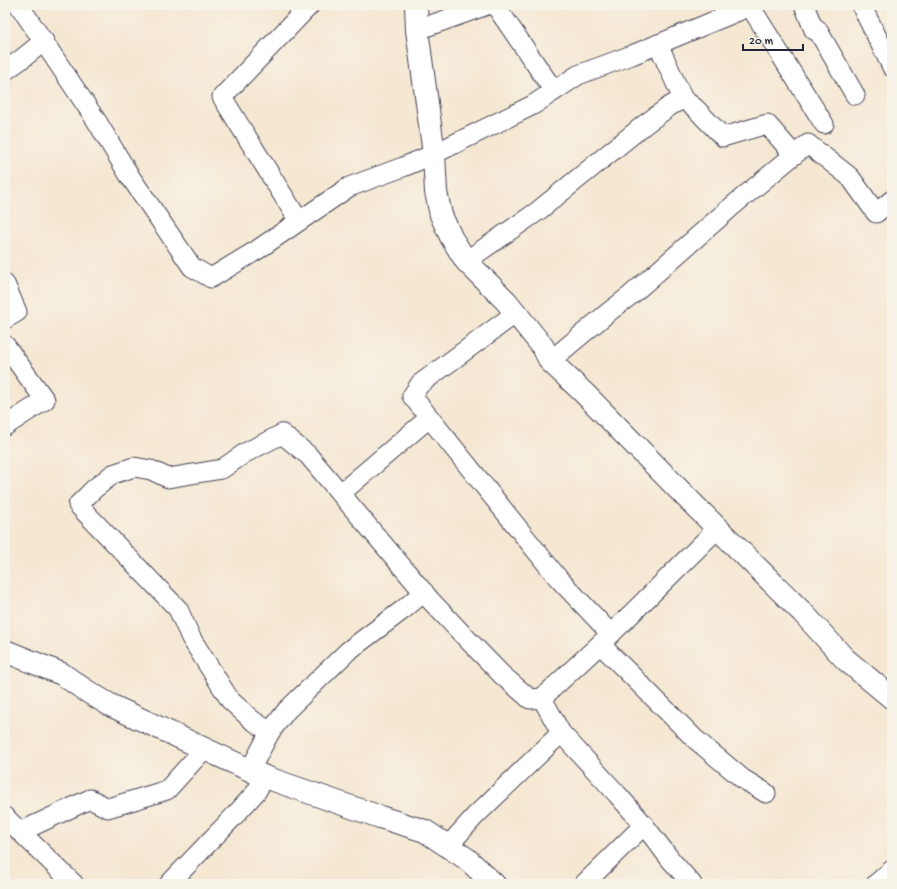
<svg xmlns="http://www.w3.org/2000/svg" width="897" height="889" viewBox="0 0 897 889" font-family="'Gochi Hand',sans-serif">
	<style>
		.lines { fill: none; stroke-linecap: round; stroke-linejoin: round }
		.minor-casing { stroke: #424052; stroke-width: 21 }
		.tertiary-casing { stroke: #424052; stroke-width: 24 }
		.minor { stroke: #fff; stroke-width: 19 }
		.tertiary { stroke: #fff; stroke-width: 22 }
	</style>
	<rect width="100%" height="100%" fill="#f7f3e8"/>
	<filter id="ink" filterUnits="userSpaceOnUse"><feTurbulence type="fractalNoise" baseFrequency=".025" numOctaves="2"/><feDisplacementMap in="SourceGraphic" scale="8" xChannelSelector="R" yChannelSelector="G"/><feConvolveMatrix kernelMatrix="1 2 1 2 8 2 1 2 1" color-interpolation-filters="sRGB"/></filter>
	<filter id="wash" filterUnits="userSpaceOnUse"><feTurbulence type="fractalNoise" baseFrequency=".012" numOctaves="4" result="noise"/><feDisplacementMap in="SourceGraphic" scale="16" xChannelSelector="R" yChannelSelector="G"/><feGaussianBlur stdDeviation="0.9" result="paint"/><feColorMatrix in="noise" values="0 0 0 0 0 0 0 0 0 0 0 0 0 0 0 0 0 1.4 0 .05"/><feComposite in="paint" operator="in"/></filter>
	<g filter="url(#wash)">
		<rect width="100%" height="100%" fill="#f5e7d2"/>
	</g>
	<g filter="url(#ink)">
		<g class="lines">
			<g class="minor-casing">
				<g id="minor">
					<polyline points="19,5 96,120 129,175 192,267 211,278 257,250 349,187 403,167 434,154 533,105 578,75 632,55 753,5"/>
					<polyline points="495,5 554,91"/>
					<polyline points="804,5 814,30 817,29 855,95"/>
					<polyline points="861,5 892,67"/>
					<polyline points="750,6 824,124"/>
					<polyline points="417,30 487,5"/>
					<polyline points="658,44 683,99 695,108 723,137 767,124 794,155 808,144 850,177 876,213 892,200"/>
					<polyline points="5,71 23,58 44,41"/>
					<polyline points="299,221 222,97 310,5"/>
					<polyline points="466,261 538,211 644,125 670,106 683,99"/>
					<polyline points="5,284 17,312 5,319"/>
					<polyline points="516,313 420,384 412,396 558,578 611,634"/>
					<polyline points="5,345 45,400 5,426"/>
					<polyline points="550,361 610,311 631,295 730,208 794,155"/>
					<polyline points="341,493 429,418"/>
					<polyline points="601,645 695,739 743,779 766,793"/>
					<polyline points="542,698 561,733 617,794 644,825 670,859 692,884"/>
					<polyline points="270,732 287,710 348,651 404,609 424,592"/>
					<polyline points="250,770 270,732 252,720 230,700 191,638 178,609 78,505 94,489 113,474 134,467 151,470 168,478 222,469 245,453 282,434 308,455 431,601 469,641 502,675 530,699 542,698 611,634 718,528"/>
					<polyline points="5,817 74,884"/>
					<polyline points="20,832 90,799 108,808 167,790 204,749"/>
					<polyline points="448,846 476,815 561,733"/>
					<polyline points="169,884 238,812 256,792 265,777"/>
					<polyline points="584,884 644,825"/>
					<polyline points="876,884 892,870"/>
				</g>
			</g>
			<g class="tertiary-casing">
				<g id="tertiary">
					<polyline points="416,5 417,30 434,154 436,192 441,215 451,237 466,261 506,301 543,347 550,361 585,394 691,502 803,613 845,659 892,698"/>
					<polyline points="5,651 62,674 85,690 110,705 265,777 380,817 425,831 467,859 494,884"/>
				</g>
			</g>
			<use href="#minor" class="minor"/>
			<use href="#tertiary" class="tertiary"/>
		</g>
	</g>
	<rect width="897" height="889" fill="none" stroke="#f7f3e8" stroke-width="20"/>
	<path d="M743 44v6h60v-6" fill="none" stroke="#22223b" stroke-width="2"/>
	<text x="749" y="44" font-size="12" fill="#22223b" stroke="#f7f3e8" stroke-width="3" paint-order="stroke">20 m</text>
</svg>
